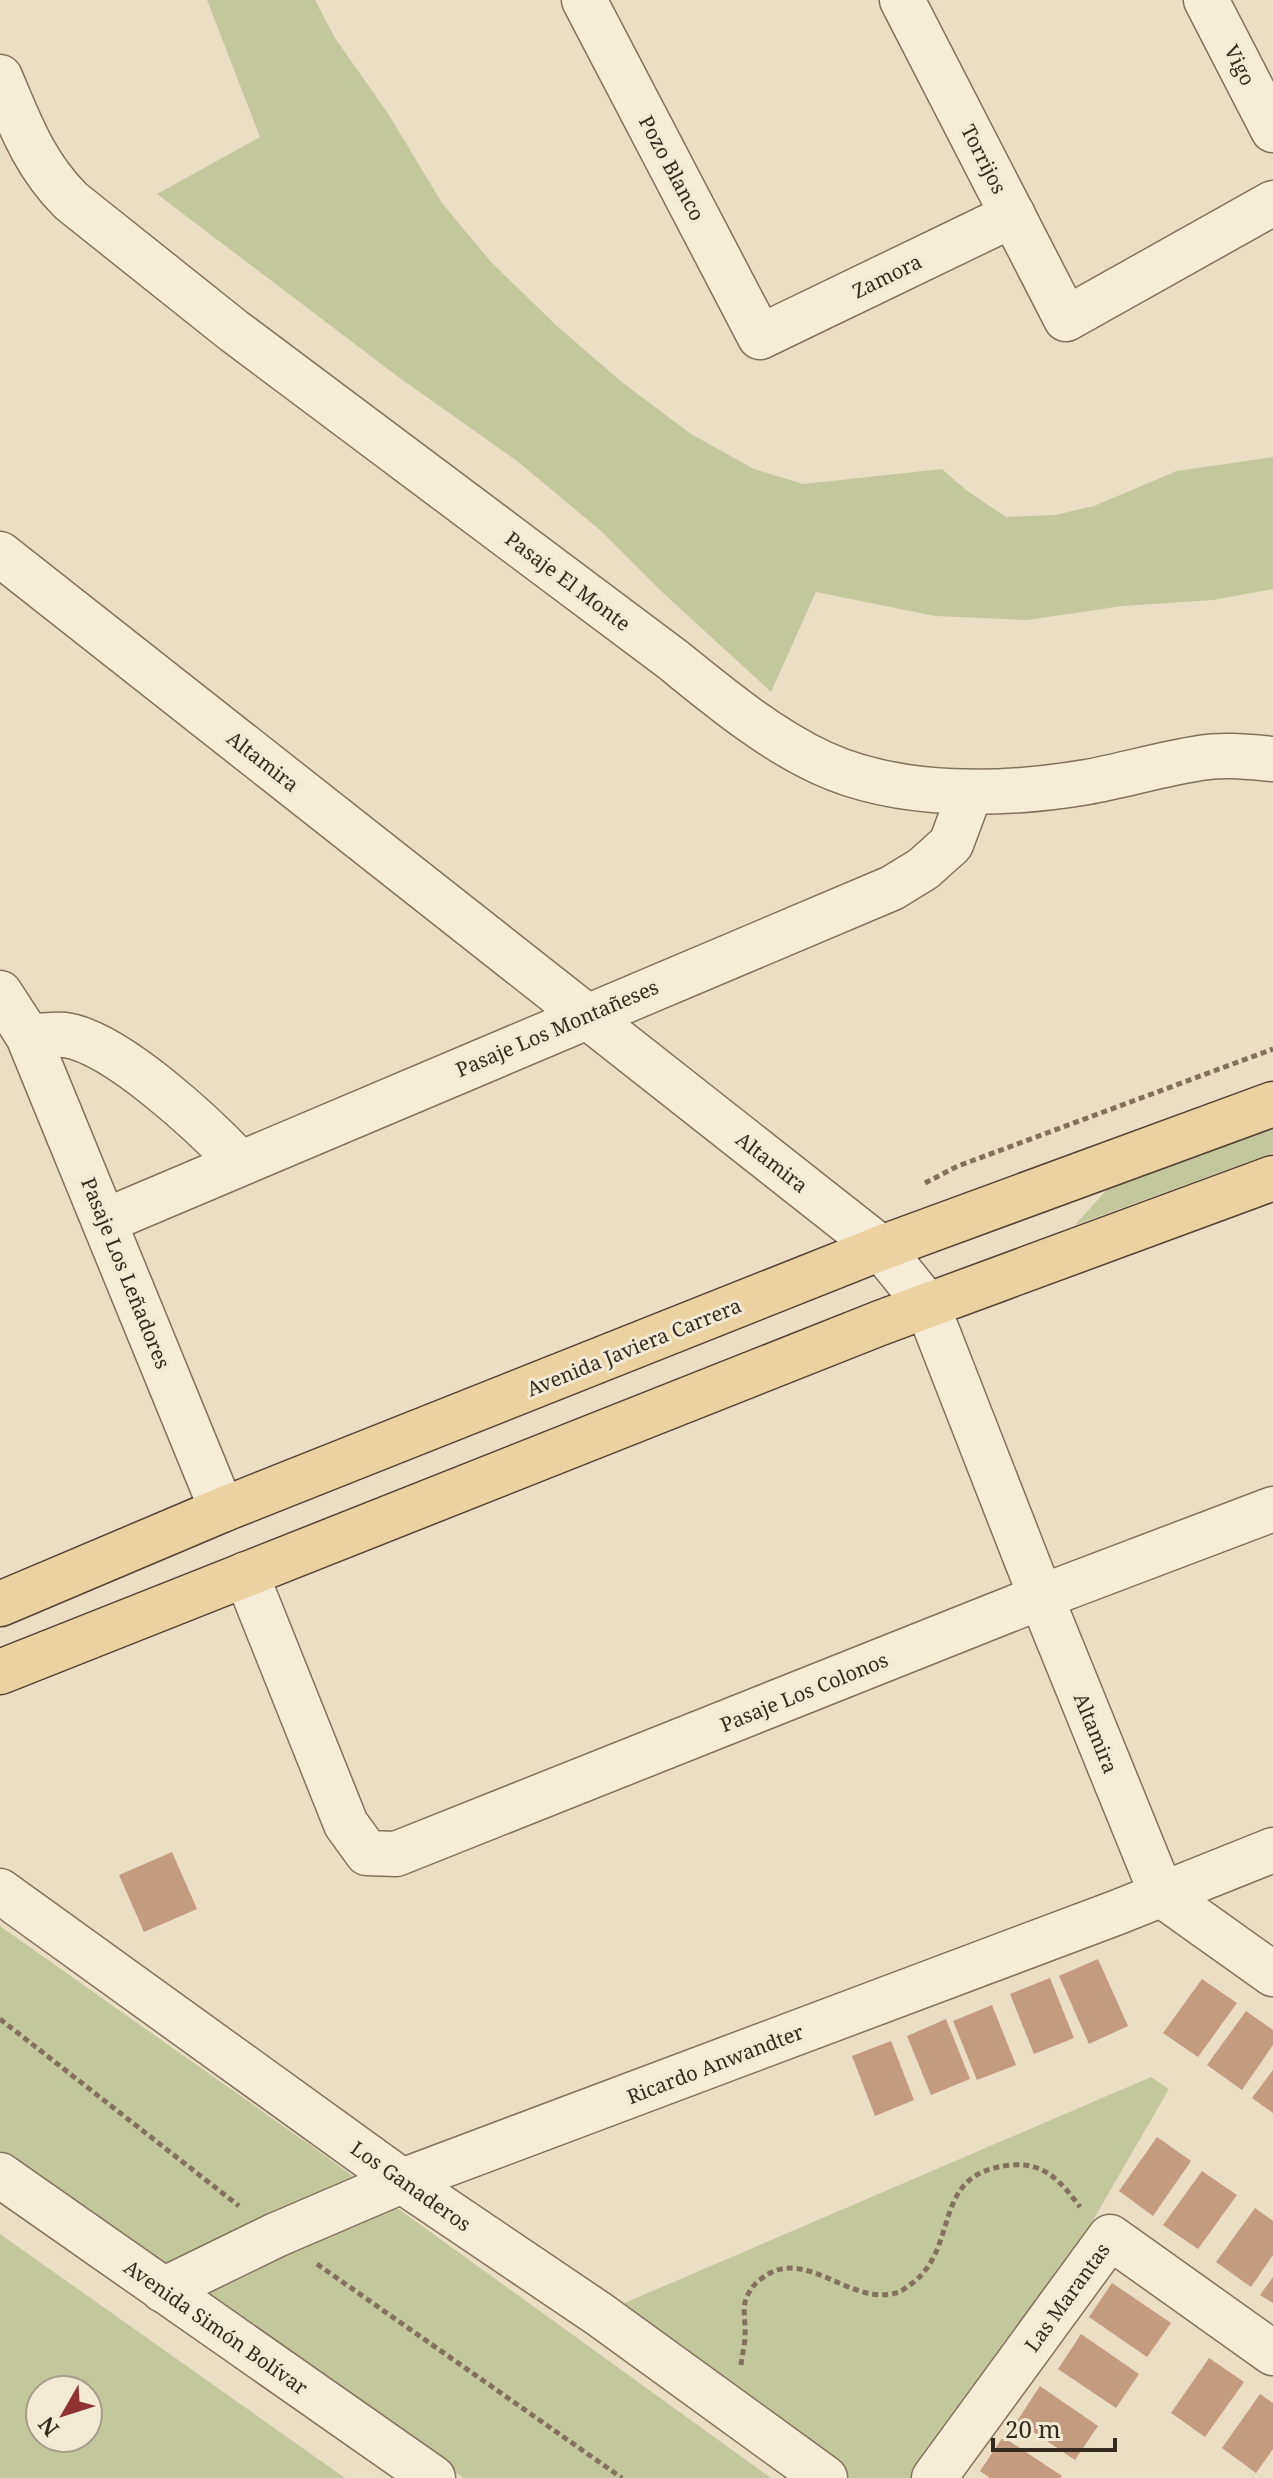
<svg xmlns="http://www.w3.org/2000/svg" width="1273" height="2478" viewBox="0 0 1273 2478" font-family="'Noto Serif',serif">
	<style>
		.green { fill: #c3c89a; fill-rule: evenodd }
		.building { fill: #c59b7e }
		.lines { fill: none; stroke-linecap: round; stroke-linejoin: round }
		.minor-casing { stroke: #84715d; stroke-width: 47 }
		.tertiary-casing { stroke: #84715d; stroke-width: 47 }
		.primary-casing { stroke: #524031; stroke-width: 47 }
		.path { stroke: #84715d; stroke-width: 5; stroke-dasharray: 6 4; stroke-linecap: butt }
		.minor { stroke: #f6edd8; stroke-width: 44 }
		.tertiary { stroke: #f6edd8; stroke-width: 44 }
		.primary { stroke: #ead3a0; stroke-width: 44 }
		.labels { text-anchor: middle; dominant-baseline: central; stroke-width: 6; stroke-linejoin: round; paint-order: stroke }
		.street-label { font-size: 20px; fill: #352a1f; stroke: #f2ead4 }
	</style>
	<rect width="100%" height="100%" fill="#eadfc5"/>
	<g class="green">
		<polygon points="207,0 315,0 335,38 389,115 442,203 491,262 558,327 623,383 691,434 754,469 803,484 942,469 966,490 1006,517 1055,515 1094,506 1177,471 1273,457 1273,589 1213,600 1123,606 1027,620 935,616 816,592 771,692 661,591 601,531 517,461 397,376 157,194 260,137"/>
		<polygon points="1273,1125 1273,1153 1075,1225 1111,1185"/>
		<polygon points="0,1926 310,2145 771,2478 463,2478 0,2151"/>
		<polygon points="1151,2077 1169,2089 1092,2222 1110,2237 934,2478 825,2478 599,2314"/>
		<path d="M0,2234L345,2478H0ZM40,2390H88V2438H40Z"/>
	</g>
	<g class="building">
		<polygon points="172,1852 197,1909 144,1932 119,1875"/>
		<polygon points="1098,1959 1128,2026 1089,2044 1059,1976"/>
		<polygon points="1050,1978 1074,2038 1034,2054 1010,1994"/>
		<polygon points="1202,1979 1237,2003 1198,2057 1163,2033"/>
		<polygon points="992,2005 1016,2065 977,2080 953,2021"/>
		<polygon points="1246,2011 1273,2030 1273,2045 1242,2090 1207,2065"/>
		<polygon points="946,2019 970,2079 931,2095 907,2036"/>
		<polygon points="891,2041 914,2100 875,2116 852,2056"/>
		<polygon points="1273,2070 1273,2113 1252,2098"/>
		<polygon points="1157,2137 1191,2161 1153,2216 1119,2191"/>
		<polygon points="1202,2171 1237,2195 1198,2249 1163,2225"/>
		<polygon points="1255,2208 1273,2221 1273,2255 1251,2287 1216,2262"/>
		<polygon points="1273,2277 1273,2303 1260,2295"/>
		<polygon points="1112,2283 1171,2323 1147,2357 1089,2317"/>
		<polygon points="1081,2334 1139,2374 1116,2408 1058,2369"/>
		<polygon points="1209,2358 1244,2382 1205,2437 1171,2413"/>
		<polygon points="1040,2386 1098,2426 1075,2460 1017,2421"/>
		<polygon points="1260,2394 1273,2403 1273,2449 1256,2473 1222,2448"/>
		<polygon points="1003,2437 1062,2476 1060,2478 990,2478 980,2471"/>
	</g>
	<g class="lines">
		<g class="minor-casing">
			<g id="minor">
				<polyline points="584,0 760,337 1013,215"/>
				<polyline points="902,0 1066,319 1273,203"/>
				<polyline points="1206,0 1273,130"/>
				<path d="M0,77C20,124 34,164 71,201L234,331L672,659C719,697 768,738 822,763C900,799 1004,796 1087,782C1125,775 1162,764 1200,758C1224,754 1249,757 1273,759"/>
				<polyline points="0,554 881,1248 927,1305 1041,1597 1162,1895 1273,1974"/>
				<polyline points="0,993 28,1036 222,1510"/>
				<path d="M28,1036C40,1036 54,1034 65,1035C116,1042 205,1126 240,1163"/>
				<polyline points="105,1221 892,888 923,869 951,844 970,793"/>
				<polyline points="246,1574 346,1824 367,1853 396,1854 1041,1597 1273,1509"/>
				<polyline points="0,1891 402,2181 599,2314 825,2478"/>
				<polyline points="163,2290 276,2235 402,2181 1118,1912 1273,1850"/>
				<polyline points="934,2478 1110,2237 1273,2353"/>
			</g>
		</g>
		<g class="tertiary-casing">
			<polyline id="tertiary" points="0,2175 433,2478"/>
		</g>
		<g class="primary-casing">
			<g id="primary">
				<polyline points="0,1604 222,1510 881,1248 1273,1104"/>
				<polyline points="0,1672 880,1323 1273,1178"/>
			</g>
		</g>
		<g class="path">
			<polyline points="925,1183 958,1166 1273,1049"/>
			<polyline points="0,2019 239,2206"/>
			<polyline points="317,2264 622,2478"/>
			<path d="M741,2365C742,2355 745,2345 745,2335C746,2323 742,2310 746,2299C749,2291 754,2284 761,2279C805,2243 851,2309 899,2292C904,2290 909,2285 914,2282C961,2243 930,2172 1012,2165C1045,2162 1062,2183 1080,2207"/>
		</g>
		<use href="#minor" class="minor"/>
		<use href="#tertiary" class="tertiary"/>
		<use href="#primary" class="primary"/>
	</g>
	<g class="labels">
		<g class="street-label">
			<text transform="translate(1240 65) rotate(63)">Vigo</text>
			<text transform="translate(984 159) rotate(63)">Torrijos</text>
			<text transform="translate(672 168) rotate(62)">Pozo Blanco</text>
			<text transform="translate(887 276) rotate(-26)">Zamora</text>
			<text transform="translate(568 581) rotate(37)">Pasaje El Monte</text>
			<text transform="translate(263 761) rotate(38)">Altamira</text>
			<text transform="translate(557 1028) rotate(-23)">Pasaje Los Montañeses</text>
			<text transform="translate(772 1162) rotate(38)">Altamira</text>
			<text transform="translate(126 1273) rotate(68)">Pasaje Los Leñadores</text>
			<text transform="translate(634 1347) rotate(-22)">Avenida Javiera Carrera</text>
			<text transform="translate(804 1692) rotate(-22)">Pasaje Los Colonos</text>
			<text transform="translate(1096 1733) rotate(68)">Altamira</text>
			<text transform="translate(715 2064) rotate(-21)">Ricardo Anwandter</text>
			<text transform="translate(411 2186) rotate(35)">Los Ganaderos</text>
			<text transform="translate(1067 2297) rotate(-54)">Las Marantas</text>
			<text transform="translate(216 2327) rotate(35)">Avenida Simón Bolívar</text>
		</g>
	</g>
	<g transform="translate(64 2414) rotate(231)"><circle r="38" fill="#f2ead4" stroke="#a69d8c" stroke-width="2"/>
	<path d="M0-6L14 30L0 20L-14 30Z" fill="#8e3233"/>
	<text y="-12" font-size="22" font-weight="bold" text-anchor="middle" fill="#352a1f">N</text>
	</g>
	<path d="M993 2438v12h122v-12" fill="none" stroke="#352a1f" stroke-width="4"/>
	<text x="1005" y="2438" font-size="24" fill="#352a1f" stroke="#f2ead4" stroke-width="6" paint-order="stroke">20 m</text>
</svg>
